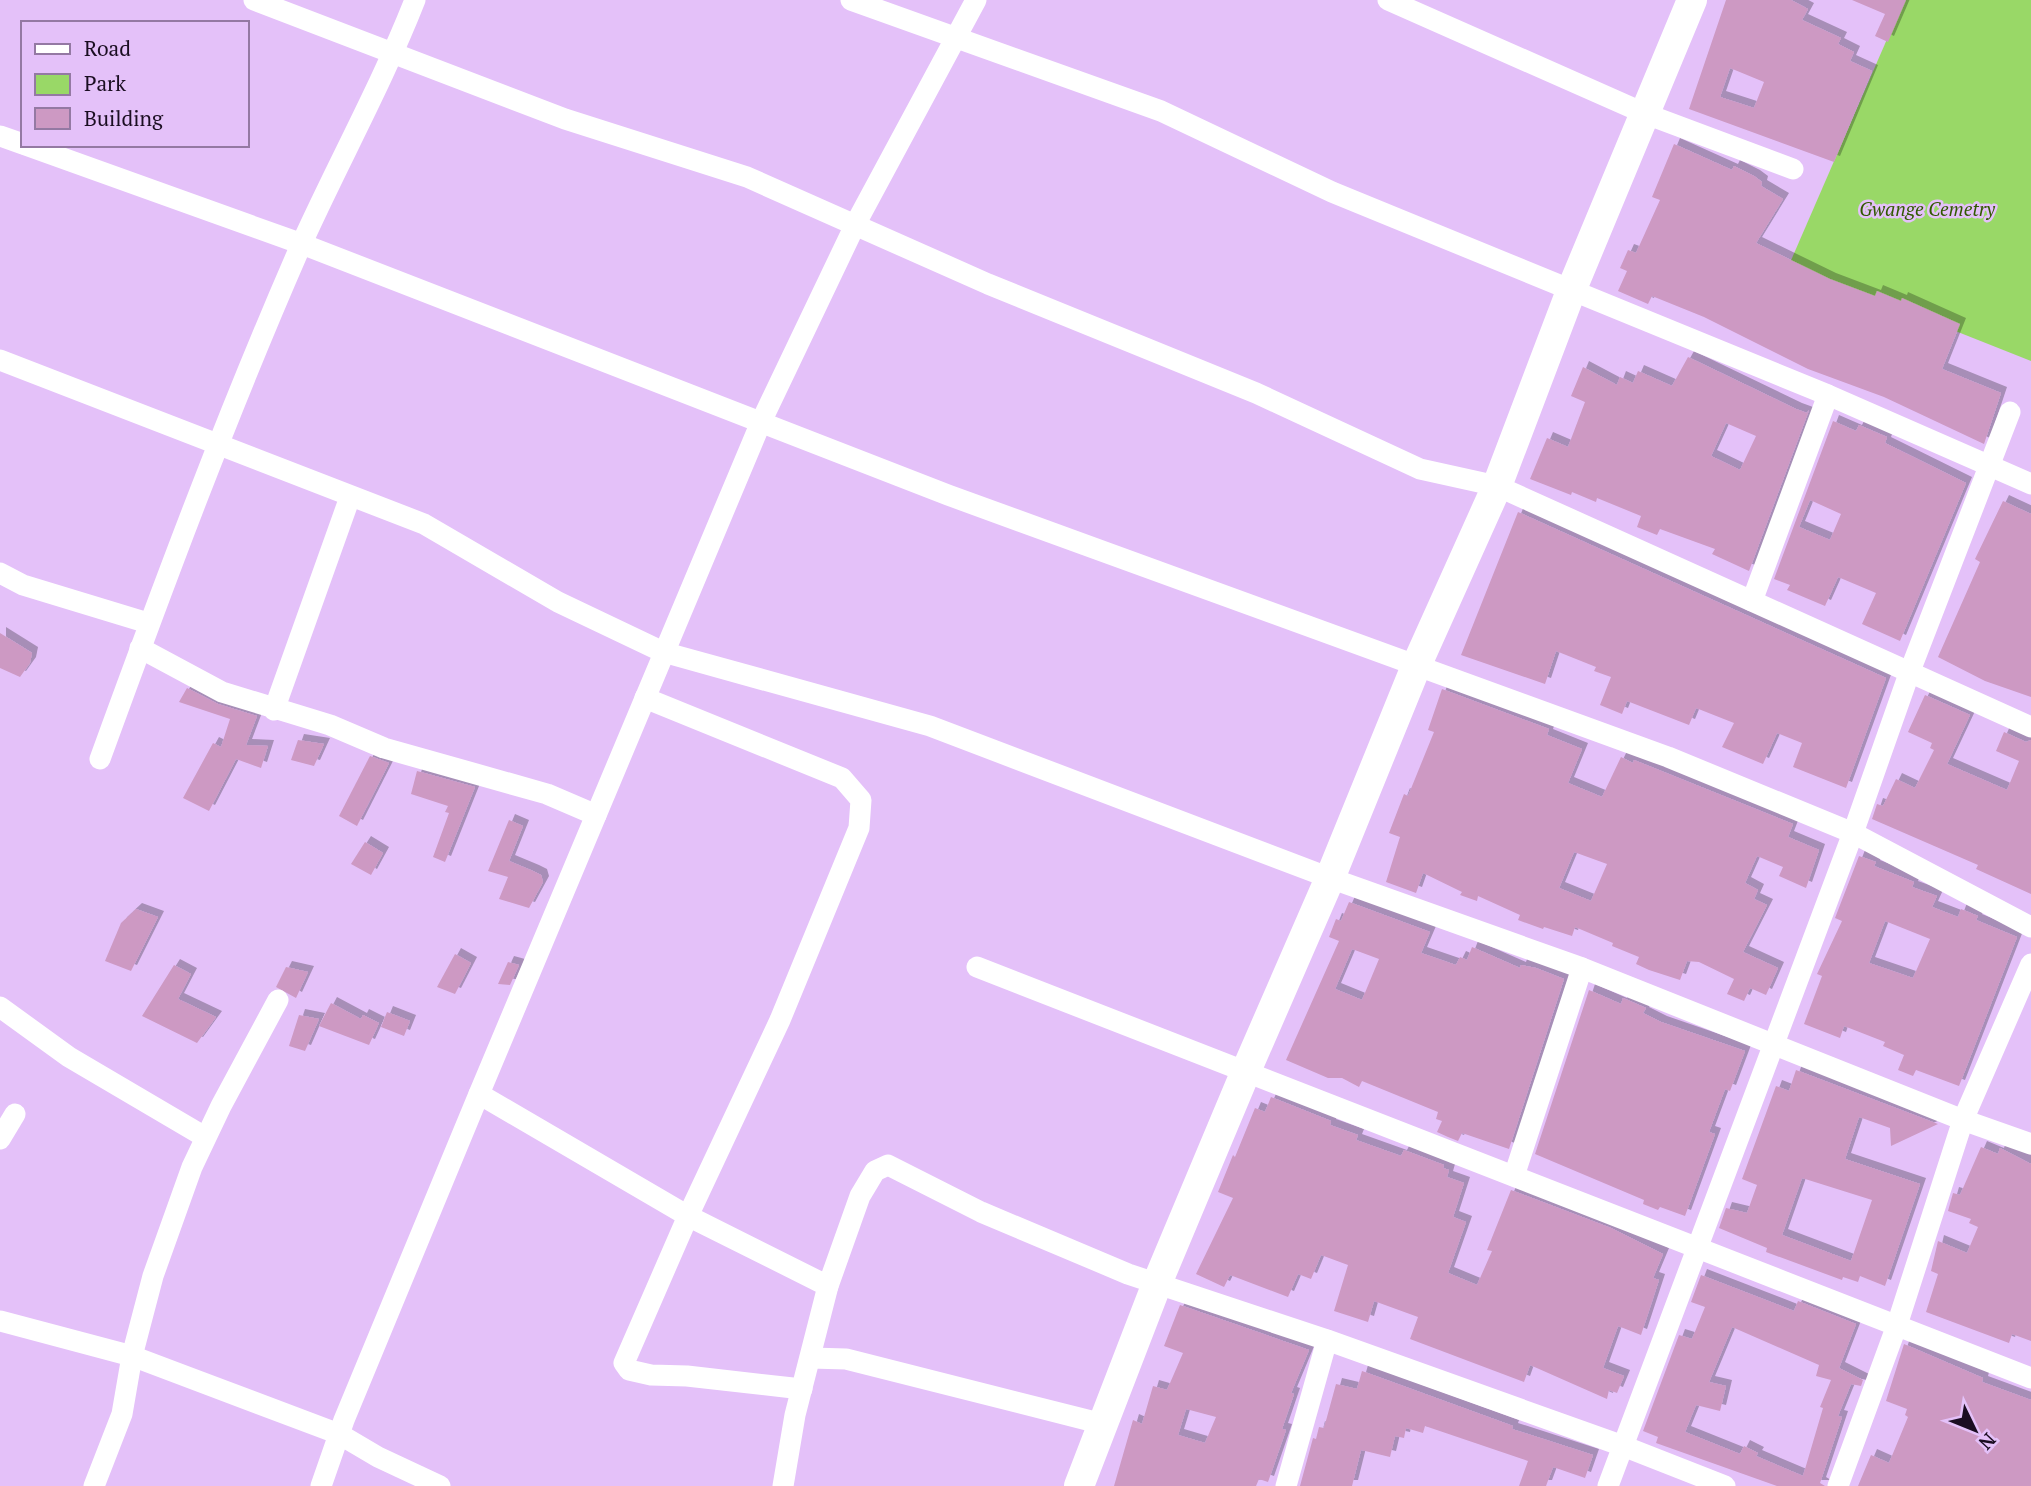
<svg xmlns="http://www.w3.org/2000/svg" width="2031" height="1486" viewBox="0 0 2031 1486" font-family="'PT Serif',serif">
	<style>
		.green { fill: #99d867 }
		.building { fill: #cd99c3; fill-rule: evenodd; filter: url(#shadow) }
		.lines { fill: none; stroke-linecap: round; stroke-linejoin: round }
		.street { stroke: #fff; stroke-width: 21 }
		.secondary { stroke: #fff; stroke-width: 30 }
		.labels { text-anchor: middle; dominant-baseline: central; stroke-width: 5; stroke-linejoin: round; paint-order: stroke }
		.park-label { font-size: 19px; font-style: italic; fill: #315900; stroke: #e4c1f9 }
	</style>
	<defs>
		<filter id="shadow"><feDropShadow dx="6" dy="-6" stdDeviation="0" flood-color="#0004"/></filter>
	</defs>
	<rect width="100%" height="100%" fill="#e4c1f9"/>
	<polygon class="green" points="1904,0 2031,0 2031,361 1789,265"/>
	<g class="building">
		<path d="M1726,0H1791L1808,9L1802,20L1841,38L1838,44L1854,52L1850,61L1872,71L1834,162L1689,109ZM1730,68L1764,82L1754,108L1720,97Z"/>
		<polygon points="1852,0 1906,0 1888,42 1875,36 1885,14"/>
		<polygon points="1674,144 1732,170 1734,166 1754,176 1762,182 1761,186 1783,199 1756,243 1830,279 1875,296 1877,291 1901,301 1902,298 1960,324 1942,369 2001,393 1984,444 1884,397 1808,369 1704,317 1652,296 1648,304 1618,291 1627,271 1620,268 1628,250 1636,253 1660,200 1652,197"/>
		<path d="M1688,357L1796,409L1807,413L1809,410L1749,571L1712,554L1715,549L1660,529L1657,535L1637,527L1641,516L1597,498L1596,502L1572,492L1571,495L1530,479L1547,438L1568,447L1585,402L1571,396L1583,367L1617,385L1620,377L1633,383L1638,371L1672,386ZM1726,423L1756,436L1740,470L1711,456Z"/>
		<path d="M1833,421L1856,431L1859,425L1887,437L1885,443L1966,483L1900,641L1862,624L1876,593L1838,577L1825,606L1787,590L1790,585L1774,579ZM1810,500L1841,514L1830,540L1799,527Z"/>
		<polygon points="2003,501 2031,514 2031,697 1985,681 1938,657 1980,562 1975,559"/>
		<polygon points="1518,512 1886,678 1846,788 1793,767 1802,743 1777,733 1763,764 1722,747 1734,723 1696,708 1689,725 1627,701 1622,714 1600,705 1611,677 1594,671 1596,667 1556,651 1545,684 1461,655"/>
		<polygon points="0,633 32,653 30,663 20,677 0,668"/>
		<polygon points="187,688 218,704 257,716 246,745 268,746 261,768 236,759 209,811 183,798 213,743 221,747 230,719 179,702"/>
		<path d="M1442,689L1549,729L1547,735L1582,749L1568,783L1602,797L1621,757L1633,763L1634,760L1793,824L1788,837L1819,850L1806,888L1779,876L1783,867L1757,856L1745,883L1758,890L1754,899L1767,905L1743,952L1778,968L1766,995L1750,988L1744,1001L1727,994L1734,979L1699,962L1687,961L1680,980L1649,970L1636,964L1639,957L1612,946L1613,943L1575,927L1572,936L1544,927L1543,929L1518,920L1520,915L1478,896L1477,901L1460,895L1462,892L1423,873L1416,893L1386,882L1400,837L1389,833L1404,794L1408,796L1434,732L1428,730ZM1574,852L1607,864L1591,901L1559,888Z"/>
		<polygon points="1925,695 1970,715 1947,764 2007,790 2019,761 1996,751 2004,732 2026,742 2031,740 2031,894 1976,869 1978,865 1872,819 1877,804 1883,806 1896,779 1915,788 1934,750 1930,748 1932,743 1908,732"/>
		<polygon points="298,740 324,744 314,766 291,760"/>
		<polygon points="370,756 389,763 357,826 339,816"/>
		<polygon points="417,771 475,787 445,862 433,857 449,813 445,812 448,806 411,794"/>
		<polygon points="509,820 523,826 509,861 533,871 541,875 543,882 529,908 499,899 508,877 488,871"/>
		<polygon points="365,842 383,853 371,875 351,864"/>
		<path d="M1859,856L1876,862L1874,866L1914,882L1912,887L1937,896L1932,907L1958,917L1961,909L1978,916L1976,920L2017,937L1959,1086L1916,1070L1913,1076L1898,1070L1904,1055L1883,1046L1885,1042L1844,1026L1840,1038L1804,1024L1822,976L1817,974L1842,921L1835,918ZM1885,921L1930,939L1913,978L1869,963Z"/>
		<path d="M1349,902L1430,932L1421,953L1456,965L1460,957L1467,960L1472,947L1520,968L1521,965L1536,968L1564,979L1509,1149L1462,1133L1458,1141L1448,1137L1437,1132L1442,1121L1436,1119L1438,1112L1362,1081L1359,1087L1342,1078H1328L1286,1060L1339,941L1329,937L1336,919L1341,921ZM1352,949L1379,959L1362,1000L1335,989Z"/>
		<polygon points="136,909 158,917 131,971 105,961 121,923"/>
		<polygon points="455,954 471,963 455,994 437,987"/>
		<polygon points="508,962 519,965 510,985 498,984"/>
		<polygon points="174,965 191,974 178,999 216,1017 197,1043 142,1016"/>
		<polygon points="286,967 308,972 296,998 276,987"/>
		<polygon points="1589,990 1621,1004 1623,998 1646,1008 1643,1013 1661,1022 1745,1051 1730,1091 1725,1089 1709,1132 1715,1134 1685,1216 1660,1207 1658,1210 1643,1204 1644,1200 1535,1154"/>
		<polygon points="331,1003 361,1019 363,1015 379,1023 369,1045 319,1026"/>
		<polygon points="387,1012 410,1021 404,1036 381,1027"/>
		<polygon points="299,1015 319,1019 305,1051 289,1046"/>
		<path d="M1796,1070L1938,1124L1891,1146L1890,1128L1859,1117L1845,1159L1920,1184L1885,1286L1860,1276L1858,1282L1843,1277L1842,1280L1766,1252L1767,1248L1719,1228L1726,1208L1747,1213L1757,1185L1742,1179L1776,1086L1789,1091ZM1802,1178L1872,1200L1851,1261L1782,1235Z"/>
		<polygon points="1271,1097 1331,1121 1330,1125 1358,1135 1356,1140 1401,1156 1404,1150 1444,1165 1443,1168 1449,1170 1447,1177 1464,1183 1453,1217 1466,1222 1448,1273 1477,1285 1492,1251 1487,1250 1511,1190 1611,1228 1663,1254 1653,1278 1659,1280 1641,1335 1618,1326 1603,1368 1624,1376 1617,1393 1609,1390 1607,1399 1530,1365 1524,1382 1410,1339 1418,1317 1374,1301 1368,1322 1334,1311 1348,1265 1321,1255 1311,1279 1298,1274 1288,1297 1230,1275 1224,1287 1196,1274 1233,1198 1218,1192 1233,1155 1235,1157 1255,1108 1265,1112"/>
		<polygon points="1981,1147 1998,1154 2000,1148 2031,1164 2031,1341 2012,1334 2009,1343 1926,1312 1938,1274 1931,1271 1938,1241 1967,1253 1978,1227 1969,1223 1971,1219 1948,1211 1953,1193 1960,1195"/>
		<path d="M1701,1275L1794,1311L1798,1301L1856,1324L1839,1368L1863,1380L1861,1386L1851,1384L1838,1416L1842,1417L1820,1483L1825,1486H1777L1656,1443L1658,1437L1643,1431L1679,1335L1692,1339L1705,1307L1691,1302ZM1732,1327L1819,1365L1816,1376L1831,1380L1820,1407L1823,1408L1803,1476L1756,1456L1758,1453L1744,1446L1740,1454L1685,1432L1696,1405L1720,1411L1726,1386L1709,1382Z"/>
		<path d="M1180,1305L1309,1350L1291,1393L1294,1394L1282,1429L1286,1430L1268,1482L1259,1479L1256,1486H1114L1133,1420L1142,1424L1153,1386L1167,1390L1183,1353L1164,1346ZM1186,1409L1216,1417L1205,1443L1178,1435Z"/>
		<polygon points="1904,1344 1983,1378 1982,1382 2031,1400 2031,1486 1858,1486 1871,1455 1889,1463 1908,1417 1905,1415 1907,1409 1886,1401"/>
		<polygon points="1362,1371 1513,1426 1512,1429 1593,1455 1585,1478 1553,1467 1546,1486 1519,1486 1528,1461 1425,1426 1423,1433 1406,1428 1404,1438 1395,1436 1390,1457 1361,1450 1352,1486 1300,1486 1313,1438 1316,1439 1319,1427 1324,1428 1336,1384 1357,1389"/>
	</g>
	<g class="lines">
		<g class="street">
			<polyline points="254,0 565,119 747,177 988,284 1256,393 1420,469 1497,486 2031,727"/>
			<polyline points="851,0 1161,111 1332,192 1828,395 2031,484"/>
			<polyline points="1388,0 1646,114 1793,169"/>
			<polyline points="0,136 23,144"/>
			<polyline points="26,145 302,244 948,495 1668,757 1853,833 2031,927"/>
			<polyline points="0,360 424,524 558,602 663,652 930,726 1330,878 1582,968 1963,1120 2031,1144"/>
			<polyline points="0,573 23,585 148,623"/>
			<polyline points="1752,601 1828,395"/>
			<polyline points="140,648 222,692 330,725 384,748 547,794 596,815"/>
			<polyline points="645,698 842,778 861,800 859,828 780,1020 688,1216 624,1363 629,1370 651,1375 687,1376 802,1389"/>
			<polyline points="274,710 350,497"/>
			<path d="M100,759C163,586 227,414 301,245C338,163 382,84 415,0"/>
			<polyline points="977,967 2031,1378"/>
			<polyline points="0,1007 69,1057 205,1137"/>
			<polyline points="479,1094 688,1216 828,1286"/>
			<polyline points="0,1139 15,1114"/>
			<polyline points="1514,1176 1582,968"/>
			<polyline points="0,1321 132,1356 185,1376 339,1434 378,1457 440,1486"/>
			<polyline points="811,1358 846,1359 1103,1424"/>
			<polyline points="94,1486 122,1414 132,1356 153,1276 192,1167 221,1106 278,1000"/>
			<polyline points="321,1486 344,1420 479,1094 761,422 856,223 976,0"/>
			<polyline points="783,1486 795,1415 828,1286 860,1196 875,1171 888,1165 981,1212 1128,1274 1327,1340 1623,1446 1725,1486"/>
			<polyline points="1286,1486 1327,1340"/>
			<polyline points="1608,1486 1853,833 1910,671 2010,412"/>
			<polyline points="1838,1486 1897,1325 1963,1120 2031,964"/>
		</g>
		<polyline class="secondary" points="1079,1486 1158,1281 1246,1071 1330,878 1417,664 1497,486 1571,291 1692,0"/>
	</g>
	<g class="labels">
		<g class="park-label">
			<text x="1927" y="208">Gwange Cemetry</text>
		</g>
	</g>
	<rect x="21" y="21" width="228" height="126" fill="#e4c1f9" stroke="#9479a3" stroke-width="2"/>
	<rect x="35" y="44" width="35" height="10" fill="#ffffff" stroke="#9479a3" stroke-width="2"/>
	<text x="84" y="56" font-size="21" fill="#1b0e22">Road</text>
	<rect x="35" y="74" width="35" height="21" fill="#99d867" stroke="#9479a3" stroke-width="2"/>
	<text x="84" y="91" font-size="21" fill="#1b0e22">Park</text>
	<rect x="35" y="108" width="35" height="21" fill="#cd99c3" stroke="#9479a3" stroke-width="2"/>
	<text x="84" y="126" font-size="21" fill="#1b0e22">Building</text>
	<g transform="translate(1975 1430) rotate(133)" stroke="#e4c1f9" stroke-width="5" paint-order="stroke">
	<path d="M0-5L12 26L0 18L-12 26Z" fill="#1b0e22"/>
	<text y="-10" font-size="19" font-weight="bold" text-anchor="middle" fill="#1b0e22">N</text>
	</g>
</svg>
